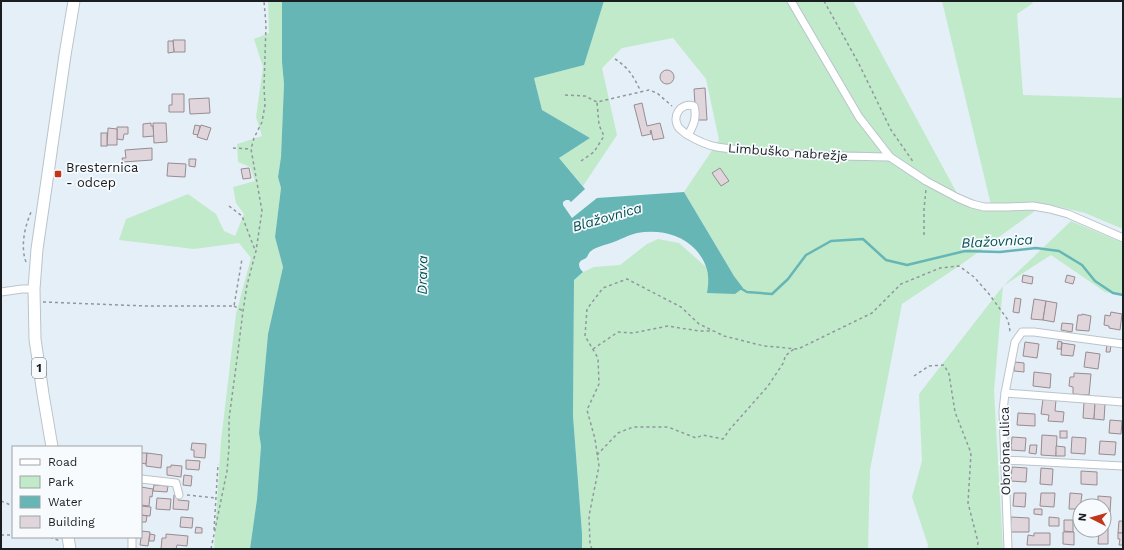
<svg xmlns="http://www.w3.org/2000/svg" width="1124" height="550" viewBox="0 0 1124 550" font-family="'Work Sans',sans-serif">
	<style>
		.green { fill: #c1eacb }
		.water { fill: #66b6b6 }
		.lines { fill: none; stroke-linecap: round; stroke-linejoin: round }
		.stream { stroke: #66b6b6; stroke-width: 2.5 }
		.building { fill: #e0d5db; stroke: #978c92 }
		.street-casing { stroke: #bac4cb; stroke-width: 9 }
		.primary-casing { stroke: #bac4cb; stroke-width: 13 }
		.path { stroke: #90979d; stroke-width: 1.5; stroke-dasharray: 3 3; stroke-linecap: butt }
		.street { stroke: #fff; stroke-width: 7 }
		.primary { stroke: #fff; stroke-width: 11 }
		.poi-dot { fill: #c2371a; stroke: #f7fbfe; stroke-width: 1.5 }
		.labels { text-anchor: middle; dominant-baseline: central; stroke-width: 3.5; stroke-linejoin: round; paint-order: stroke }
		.shield { fill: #f7fbfe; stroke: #5d6063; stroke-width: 1 }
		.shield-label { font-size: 12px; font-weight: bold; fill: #1b1e21 }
		.street-label { font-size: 13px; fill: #1b1e21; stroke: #f7fbfe }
		.poi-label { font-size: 13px; fill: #1b1e21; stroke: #f7fbfe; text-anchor: start }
		.water-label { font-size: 14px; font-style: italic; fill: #024f4f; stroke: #f7fbfe }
	</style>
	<rect width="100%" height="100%" fill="#e5eff7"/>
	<g class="green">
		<polygon points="268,1 282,1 282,62 284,84 281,157 278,177 281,188 275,237 283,267 268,334 259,433 261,446 257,499 250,549 214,549 221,441 236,314 251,258 239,243 194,249 119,240 126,219 188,194 216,214 224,231 235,236 244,214 236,203 233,187 255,181 250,167 238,162 237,144 262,136 256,117 263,67 254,39 269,33"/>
		<polygon points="604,1 853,1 959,197 982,209 1005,211 1019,209 1035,211 959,266 902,304 870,470 868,549 582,549 582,533 573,416 574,280 583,272 594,267 620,265 647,244 658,239 679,243 706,267 709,280 742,288 734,276 684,192 719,140 706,79 673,38 622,48 602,68 617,135 583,186 559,158 590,138 542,110 534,78 584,64"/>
		<polygon points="942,1 1031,1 1033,3 1017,14 1023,95 1123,98 1123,229 1085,213 1056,206 1027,202 1013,205 991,205"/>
		<polygon points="1071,221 1123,243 1123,296 1105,292 1051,255 1003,286 994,391 1003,549 927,549 928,545 912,497 922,461 919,394 1003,286"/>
	</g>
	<path class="water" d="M282,1H604L584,65L534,78L542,110L590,138L559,158L585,189L571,202L569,200H566L563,202V205L572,218L597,198L684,192L734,276L743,288L735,294L707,293C710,276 708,264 696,250C682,234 658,229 637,233C628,235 620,240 611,243C605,245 596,247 591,251C589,252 588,256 586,258C583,260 580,260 579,264C579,268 581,270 583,272L574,280L573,416L582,533V549H250L257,499L261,446L259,433L268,334L283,267L275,237L281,188L278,177L281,157L284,84L282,62Z"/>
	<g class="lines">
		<polyline class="stream" points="740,288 747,292 772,294 788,279 806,255 831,241 863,239 886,260 907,265 965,251 1000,252 1036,248 1059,251 1082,265 1095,281 1113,293 1123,295"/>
	</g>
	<g class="building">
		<polygon points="173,40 185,40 185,52 174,52"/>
		<polygon points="168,41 173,41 174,52 168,53"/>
		<circle cx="667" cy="77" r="7"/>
		<polygon points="705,88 707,120 696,120 694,89"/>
		<polygon points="172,94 184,94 184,112 169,112 169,105 172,105"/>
		<polygon points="209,98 210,113 190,114 189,99"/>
		<polygon points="642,103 647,126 660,123 664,138 653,140 651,130 650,131 651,134 642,136 634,105"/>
		<polygon points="151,123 151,126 153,126 154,136 143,137 143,124"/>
		<polygon points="153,123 166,123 167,142 154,143"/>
		<polygon points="195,125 200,126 198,135 193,134"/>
		<polygon points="201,125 211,128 207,140 197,137"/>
		<polygon points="117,127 128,127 128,134 124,134 123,140 117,139"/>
		<polygon points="108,128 117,129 117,145 107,145"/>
		<rect x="101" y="133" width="6" height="13"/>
		<polygon points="152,148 152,160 123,162 122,158 126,158 125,150"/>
		<polygon points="189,159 196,159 195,167 189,166"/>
		<polygon points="168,163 186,164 185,177 167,176"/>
		<polygon points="249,168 251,178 243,179 241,169"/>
		<polygon points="720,168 729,181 721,186 712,173"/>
		<polygon points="1023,275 1033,277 1032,284 1022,282"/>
		<polygon points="1067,275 1075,277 1073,284 1065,282"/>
		<polygon points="1015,298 1021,299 1019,313 1013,312"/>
		<polygon points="1034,299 1046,301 1043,320 1031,319"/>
		<polygon points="1046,301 1057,303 1054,322 1043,320"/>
		<polygon points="1111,312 1122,314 1120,330 1109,328 1109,326 1104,325 1105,315 1110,316"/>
		<polygon points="1082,314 1091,316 1089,331 1076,330 1078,315 1082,315"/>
		<polygon points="1062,323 1073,324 1072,332 1061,330"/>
		<polygon points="1058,341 1062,342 1061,349 1057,349"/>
		<polygon points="1025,342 1039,344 1037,358 1023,356"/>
		<polygon points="1062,343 1075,345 1073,356 1061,355"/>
		<polygon points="1107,344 1111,345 1110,352 1106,352"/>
		<polygon points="1086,352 1100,354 1098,369 1084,367"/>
		<polygon points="1015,362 1024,363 1024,372 1014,371"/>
		<polygon points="1034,372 1051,374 1050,388 1033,386"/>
		<polygon points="1074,373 1091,374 1089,395 1073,394 1073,387 1069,386 1070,377 1074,377"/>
		<polygon points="1043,399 1056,400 1055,411 1064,412 1063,422 1048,421 1049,415 1041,414"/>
		<polygon points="1084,402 1095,403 1094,419 1083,418"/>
		<polygon points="1095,403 1105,404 1104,420 1094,419"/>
		<polygon points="1018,413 1035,414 1035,426 1017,425"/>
		<polygon points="1110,420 1122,421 1121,434 1109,433"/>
		<rect x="1060" y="431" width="7" height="7"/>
		<polygon points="1042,435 1057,436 1056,456 1041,455"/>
		<polygon points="1012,437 1026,438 1025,451 1011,450"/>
		<polygon points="1072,437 1086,438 1085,454 1071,453"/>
		<polygon points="1100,441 1116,442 1115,455 1099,454"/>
		<polygon points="192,443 206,444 205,458 194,457 194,450 191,450"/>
		<polygon points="1030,445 1037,445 1036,454 1029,453"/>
		<polygon points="1056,446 1065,447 1065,456 1056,456"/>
		<polygon points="141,453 147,453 146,464 141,463"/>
		<polygon points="147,453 162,455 161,468 146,466"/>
		<polygon points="186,460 200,461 199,470 186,469"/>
		<polygon points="171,465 182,466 181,477 167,475 167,467 171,467"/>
		<polygon points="1012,467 1027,468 1026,482 1011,481"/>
		<polygon points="1041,468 1053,469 1052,485 1040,484"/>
		<polygon points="1081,471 1097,472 1097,485 1081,484"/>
		<polygon points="184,475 192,476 191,486 183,485"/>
		<polygon points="154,485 168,486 167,492 153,491"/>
		<polygon points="141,487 153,489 152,497 150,496 149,506 141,505"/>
		<polygon points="1014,493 1026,493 1025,507 1013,506"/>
		<polygon points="1041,493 1055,493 1054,507 1040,506"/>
		<polygon points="1070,493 1082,494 1080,509 1069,509"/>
		<polygon points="174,495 179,495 178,500 189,501 188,510 173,509"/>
		<polygon points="1098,496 1111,497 1110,512 1104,512 1104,506 1098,506"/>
		<polygon points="157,498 171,499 170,510 156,509"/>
		<polygon points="141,506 151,507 150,516 141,515"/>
		<polygon points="1034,509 1042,509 1042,515 1034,514"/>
		<polygon points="141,515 147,516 146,522 141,522"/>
		<polygon points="181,517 193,518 192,528 180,527"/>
		<polygon points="1011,517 1029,518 1029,532 1010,532"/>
		<polygon points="1049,517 1059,518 1059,526 1049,526"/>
		<polygon points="1064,520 1073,520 1073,532 1064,531"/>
		<polygon points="1119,521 1123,521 1123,533 1118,533"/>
		<polygon points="1104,524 1108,524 1108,544 1098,544 1099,530 1104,530"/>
		<polygon points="196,527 202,528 202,533 195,533"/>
		<polygon points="142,531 150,532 148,546 140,545"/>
		<polygon points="1063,532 1074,532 1074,545 1063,544"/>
		<polygon points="1034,533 1050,533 1050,545 1027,545 1028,535 1034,536"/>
		<polygon points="1118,533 1123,533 1123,545 1119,545 1120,539 1118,539"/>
		<polygon points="150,534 155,535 154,541 149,541"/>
		<polygon points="166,534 188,536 187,546 177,545 176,549 161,549 162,538 166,538"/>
	</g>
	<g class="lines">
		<g class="street-casing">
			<g id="street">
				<polyline points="791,1 859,117 890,157 926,181 958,198 972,204 984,207 1008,207 1033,206 1050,209 1068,214 1123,238"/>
				<path d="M688,135C694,125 697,117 694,106C680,102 671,117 679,128C681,130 684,132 686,134C696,140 705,145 717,147C729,149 741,150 753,151C799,156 844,156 890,157"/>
				<polyline points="1,292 22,289 34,289"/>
				<polyline points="1005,393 1123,402"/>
				<polyline points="1005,460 1123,466"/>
				<polyline points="141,479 176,483 179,495"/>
				<polyline points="132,549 132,537"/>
				<polyline points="1008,549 1003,411 1005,393 1015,342 1022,332 1034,332 1123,344"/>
			</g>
		</g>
		<g class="primary-casing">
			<g id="primary">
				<polyline points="52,447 43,394 35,339 34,289 37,249 44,201 65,55 74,1"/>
				<polyline points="68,537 70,549"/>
			</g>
		</g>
		<g class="path">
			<polyline points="824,1 859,64 891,130 914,163"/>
			<path d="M615,59C629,68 634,77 641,92"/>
			<polyline points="565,95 585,96 597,102 649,90 657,93 672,106"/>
			<polyline points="233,148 251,149"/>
			<polyline points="581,161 594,152 604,136 599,125 597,102"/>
			<polyline points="229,206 242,216 255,250"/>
			<polyline points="924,235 924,209 926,189"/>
			<path d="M26,262C20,246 25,225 32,210"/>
			<polyline points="43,302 146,306 234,306 242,259"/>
			<polyline points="234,306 243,311"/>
			<polyline points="593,349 618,332 633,333 668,326 699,331 713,331"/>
			<polyline points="914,376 929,366 944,365 949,374 955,412 971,453 968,503 978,542 977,549"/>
			<polyline points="597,455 618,433 633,427 668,427 696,438 703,435 723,439 730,429 768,386 784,362 785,356 794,349"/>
			<polyline points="187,495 216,498"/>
			<polyline points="1,501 13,506"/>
			<polyline points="214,530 218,464"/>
			<polyline points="1,535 13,535"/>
			<polyline points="50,537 60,541"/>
			<polyline points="211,549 227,471 229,447 229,419 237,359 243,311 247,285 256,251 262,211 251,149 254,138 262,122 265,105 264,87 266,25 264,1"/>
			<polyline points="592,549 590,544 589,516 599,466 595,439 587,410 599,384 598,358 585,336 587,309 603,288 627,279 681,307 699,324 724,336 764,346 798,349 872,313 901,284 940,268 959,266 974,277 989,294 1008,320 1010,331 1013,332"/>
		</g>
		<use href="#street" class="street"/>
		<use href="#primary" class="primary"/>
	</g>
	<rect class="poi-dot" x="54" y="170" width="8" height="8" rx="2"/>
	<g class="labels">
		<rect class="shield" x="32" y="358" width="14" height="20" rx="3"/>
		<g class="shield-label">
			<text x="39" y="368">1</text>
		</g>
		<g class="street-label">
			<text transform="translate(788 152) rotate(4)">Limbuško nabrežje</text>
			<text transform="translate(1005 451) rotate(-91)">Obrobna ulica</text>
		</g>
		<g class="poi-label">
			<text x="66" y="167">Bresternica<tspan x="66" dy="15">- odcep</tspan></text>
		</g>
		<g class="water-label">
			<text transform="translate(607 217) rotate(-16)">Blažovnica</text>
			<text transform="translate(997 241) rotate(-3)">Blažovnica</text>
			<text transform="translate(422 275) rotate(-89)">Drava</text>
		</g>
	</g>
	<rect width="1124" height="550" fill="none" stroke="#1b1e21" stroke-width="4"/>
	<rect x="12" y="446" width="130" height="92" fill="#f7fbfe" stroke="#9fa3a6"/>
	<rect x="20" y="459" width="20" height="6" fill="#ffffff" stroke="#9fa3a6"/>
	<text x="48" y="466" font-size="12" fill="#1b1e21">Road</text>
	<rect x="20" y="476" width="20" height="12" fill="#c1eacb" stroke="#9fa3a6"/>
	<text x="48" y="486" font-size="12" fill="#1b1e21">Park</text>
	<rect x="20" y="496" width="20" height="12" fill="#66b6b6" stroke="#9fa3a6"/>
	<text x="48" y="506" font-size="12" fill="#1b1e21">Water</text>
	<rect x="20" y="516" width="20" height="12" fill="#e0d5db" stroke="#9fa3a6"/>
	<text x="48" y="526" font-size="12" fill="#1b1e21">Building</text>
	<g transform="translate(1092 518) rotate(276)"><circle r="19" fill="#f7fbfe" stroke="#9fa3a6"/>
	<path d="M0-3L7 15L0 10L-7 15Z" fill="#c2371a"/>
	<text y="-6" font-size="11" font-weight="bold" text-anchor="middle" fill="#1b1e21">N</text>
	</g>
</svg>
